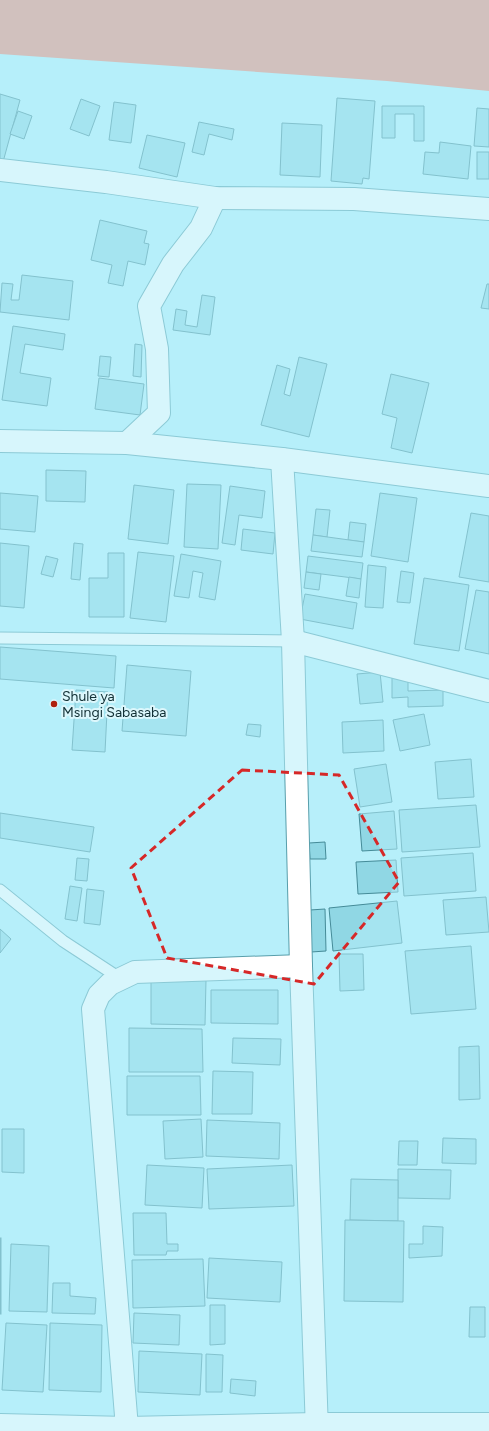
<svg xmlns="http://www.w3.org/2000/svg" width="489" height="1431" viewBox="0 0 489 1431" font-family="Figtree,sans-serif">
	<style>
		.forest { fill: #f28976 }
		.building { fill: #90d7e4; stroke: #458b98 }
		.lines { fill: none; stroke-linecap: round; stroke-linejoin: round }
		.lane-casing { stroke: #589eab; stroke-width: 13 }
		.street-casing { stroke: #589eab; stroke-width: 24 }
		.secondary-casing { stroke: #589eab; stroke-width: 24 }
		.lane { stroke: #fff; stroke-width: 11 }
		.street { stroke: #fff; stroke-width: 22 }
		.secondary { stroke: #fff; stroke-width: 22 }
		.marked { fill: none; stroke: #d62828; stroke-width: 3; stroke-dasharray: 8 5; stroke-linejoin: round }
		.poi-dot { fill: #af200c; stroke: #dcf7fc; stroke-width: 1.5 }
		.labels { text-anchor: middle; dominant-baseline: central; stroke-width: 4; stroke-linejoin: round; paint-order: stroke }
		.poi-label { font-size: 14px; fill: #123035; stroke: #dcf7fc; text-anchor: start }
	</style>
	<rect width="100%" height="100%" fill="#b7effa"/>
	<polygon class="forest" points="0,0 489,0 489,91 387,81 0,54"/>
	<g class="building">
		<polygon points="0,94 20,100 3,162 0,161"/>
		<polygon points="337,98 375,101 369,179 363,178 362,184 331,181"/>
		<polygon points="81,99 100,106 89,136 70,129"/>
		<polygon points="114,102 136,105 131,143 109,140"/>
		<polygon points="382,106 424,106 424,141 414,141 414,114 395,114 395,138 382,138"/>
		<polygon points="477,108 489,109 489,147 474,146"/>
		<polygon points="18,111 32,116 24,139 10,134"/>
		<polygon points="199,122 234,129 232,140 209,134 204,155 192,152"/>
		<polygon points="282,123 322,125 320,177 280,175"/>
		<polygon points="147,135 185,143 177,177 139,168"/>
		<polygon points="440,142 471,146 468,179 423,174 425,152 439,153"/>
		<rect x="477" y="152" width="12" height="27"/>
		<polygon points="100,220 147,231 144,243 149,244 145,265 128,261 123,286 108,283 112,265 91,260"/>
		<polygon points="22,275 73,281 69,320 0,312 2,283 13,284 11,300 19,300"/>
		<polygon points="487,284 489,284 489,309 481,308"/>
		<polygon points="202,295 215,297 210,335 173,330 176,309 187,311 185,325 197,327"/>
		<polygon points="13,326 65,334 63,350 25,344 20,373 51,378 47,406 2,400"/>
		<polygon points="135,344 142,345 141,377 133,376"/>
		<polygon points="100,356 111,357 109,377 98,376"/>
		<polygon points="299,357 327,364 309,437 261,425 277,365 290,369 284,394 290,396"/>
		<polygon points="391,374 429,383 412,453 391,448 397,418 382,414"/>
		<polygon points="99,378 144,384 140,415 95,409"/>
		<polygon points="46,470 86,471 85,502 46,501"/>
		<polygon points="187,484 221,485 218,549 184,547"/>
		<polygon points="134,485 174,490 168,544 128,539"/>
		<polygon points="230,486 265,491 262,518 239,515 235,545 222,543"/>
		<polygon points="0,493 38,496 35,532 0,529"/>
		<polygon points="380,493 417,498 408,562 371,556"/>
		<polygon points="316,509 330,510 327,537 313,535"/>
		<polygon points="471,513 489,516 489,582 459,577"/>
		<polygon points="350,522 366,524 364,542 348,540"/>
		<polygon points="243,529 275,533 273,554 241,550"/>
		<polygon points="313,535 364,542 362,557 311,551"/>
		<polygon points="0,543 29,546 24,608 0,606"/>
		<polygon points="74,543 83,544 80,580 71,579"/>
		<polygon points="138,552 174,556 166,622 130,618"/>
		<polygon points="108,553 124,553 124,617 89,617 89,578 108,578"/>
		<polygon points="181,554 221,561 215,600 199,597 203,573 193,571 189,598 174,596"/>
		<polygon points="46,556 58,559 53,577 41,574"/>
		<polygon points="308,556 363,563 361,579 306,572"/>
		<polygon points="368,565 386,567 383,608 365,607"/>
		<polygon points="401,571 414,573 410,603 397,602"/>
		<polygon points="306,572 321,574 319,590 304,588"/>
		<polygon points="349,577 361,579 359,598 346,596"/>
		<polygon points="424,578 469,585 459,651 414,644"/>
		<polygon points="476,590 489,592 489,654 465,649"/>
		<polygon points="305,594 357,603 353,629 300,619"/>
		<polygon points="0,647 116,656 114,688 0,679"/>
		<polygon points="127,665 191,671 186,736 122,731"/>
		<polygon points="380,672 383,702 360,704 357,674"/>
		<polygon points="392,675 408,675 408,691 443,690 443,706 408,707 408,697 392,698"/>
		<polygon points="76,690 108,692 105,752 72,750"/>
		<polygon points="424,714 430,745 400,751 393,720"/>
		<polygon points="383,720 384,751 343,753 342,722"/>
		<polygon points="248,724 261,725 260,737 246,735"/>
		<polygon points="471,759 474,797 438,799 435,762"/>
		<polygon points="386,764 392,802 360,807 354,769"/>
		<polygon points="476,805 480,847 402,852 399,810"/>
		<polygon points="394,811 397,849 362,851 359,814"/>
		<polygon points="0,813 94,827 90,852 0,838"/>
		<polygon points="325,842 326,859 310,859 309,843"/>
		<polygon points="473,853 476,891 404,896 401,858"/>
		<polygon points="77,858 89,859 87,881 75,880"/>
		<polygon points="396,860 398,892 358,894 356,862"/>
		<polygon points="70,886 82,888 77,921 65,919"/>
		<polygon points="87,889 104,891 100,925 84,923"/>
		<polygon points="486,897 489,932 446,935 443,900"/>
		<polygon points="397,901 402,943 333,951 329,908"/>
		<polygon points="325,909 326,951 311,952 310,910"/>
		<polygon points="0,929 11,939 0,953"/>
		<polygon points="471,946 476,1009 411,1014 405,951"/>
		<polygon points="339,954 363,954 364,990 340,991"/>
		<polygon points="151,979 206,980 205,1025 151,1024"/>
		<polygon points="211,990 278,990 278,1024 211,1023"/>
		<polygon points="129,1028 202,1029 203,1072 129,1072"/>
		<polygon points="233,1038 281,1039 280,1065 232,1063"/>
		<polygon points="479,1046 480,1099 459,1100 459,1047"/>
		<polygon points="213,1071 253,1072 252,1114 212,1114"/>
		<polygon points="127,1076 200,1076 201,1115 127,1115"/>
		<polygon points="201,1119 203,1157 165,1159 163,1121"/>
		<polygon points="207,1120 280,1123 279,1159 206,1156"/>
		<polygon points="2,1129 24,1129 24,1173 2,1172"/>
		<polygon points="443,1138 476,1139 476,1164 442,1163"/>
		<polygon points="399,1141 418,1141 417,1165 398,1165"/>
		<polygon points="147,1165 204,1168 202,1208 145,1205"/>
		<polygon points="292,1165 294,1206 209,1209 207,1169"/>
		<polygon points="398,1169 451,1170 450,1199 398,1198"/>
		<polygon points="351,1179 398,1180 398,1221 350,1220"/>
		<polygon points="133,1213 166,1213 167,1244 178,1244 178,1251 167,1251 166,1255 134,1255"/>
		<polygon points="345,1220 404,1221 403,1302 344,1301"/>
		<polygon points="423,1226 443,1227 442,1256 409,1258 409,1244 423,1244"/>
		<rect x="0" y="1238" width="1" height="76"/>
		<polygon points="11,1244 49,1246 47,1312 9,1311"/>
		<polygon points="209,1258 282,1262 280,1302 207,1298"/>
		<polygon points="203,1259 205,1306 133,1308 132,1260"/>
		<polygon points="53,1283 70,1283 70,1296 96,1298 95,1314 52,1313"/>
		<polygon points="210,1305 225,1305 225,1344 210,1345"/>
		<polygon points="470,1307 485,1307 485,1337 469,1337"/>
		<polygon points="134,1313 180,1315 179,1345 133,1343"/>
		<polygon points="6,1323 47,1325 43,1392 2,1390"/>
		<polygon points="50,1323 102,1325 101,1392 49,1390"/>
		<polygon points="139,1351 202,1354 200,1395 138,1392"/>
		<polygon points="206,1354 223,1355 222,1392 206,1392"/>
		<polygon points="231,1379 256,1381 255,1396 230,1393"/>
	</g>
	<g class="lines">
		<g class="lane-casing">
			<g id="lane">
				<polyline points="0,638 293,641"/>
				<polyline points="0,890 63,941 121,979"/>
			</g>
		</g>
		<g class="street-casing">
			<g id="street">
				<polyline points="0,170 106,182 215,198 354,199 489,209"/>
				<polyline points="127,443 159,413 157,349 149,306 173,264 201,228 215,198"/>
				<polyline points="282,459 293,641 301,966 317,1431"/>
				<polyline points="293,641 489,691"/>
				<polyline points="0,1425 127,1428 317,1424 489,1424"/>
				<polyline points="127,1428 93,1009 99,995 110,984 135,972 301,966"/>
			</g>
		</g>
		<g class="secondary-casing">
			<polyline id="secondary" points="0,441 127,443 282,459 489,486"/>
		</g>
		<use href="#lane" class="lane"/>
		<use href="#street" class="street"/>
		<use href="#secondary" class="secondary"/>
	</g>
	<path d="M0 0H489V1431H0ZM242,770L339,775L399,882L314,984L167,958L131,868Z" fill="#b7effa" fill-opacity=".55" fill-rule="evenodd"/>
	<path class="marked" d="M242,770L339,775L399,882L314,984L167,958L131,868Z"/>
	<circle class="poi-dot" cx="54" cy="704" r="4"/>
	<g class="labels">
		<g class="poi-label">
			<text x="62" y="696">Shule ya<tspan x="62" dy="16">Msingi Sabasaba</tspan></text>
		</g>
	</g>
</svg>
